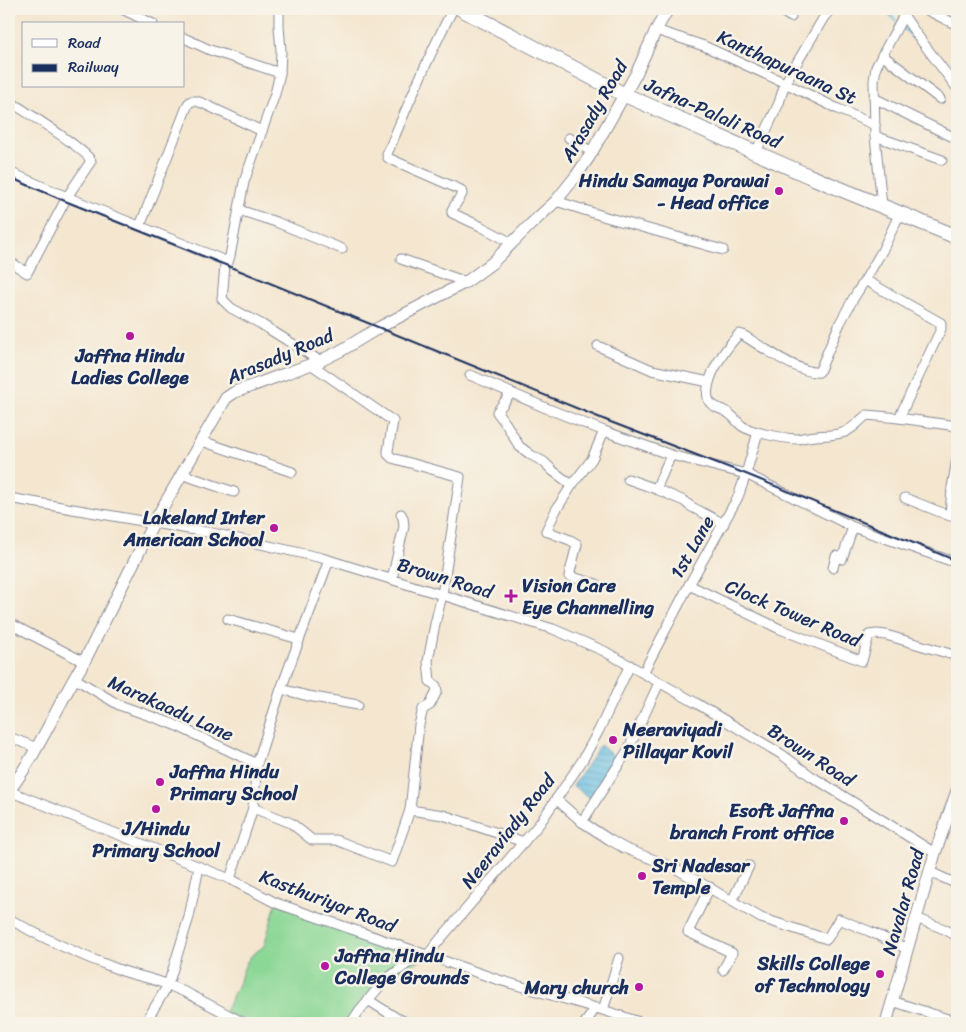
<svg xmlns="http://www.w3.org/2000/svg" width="966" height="1032" viewBox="0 0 966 1032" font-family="Sriracha,sans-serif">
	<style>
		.garden { fill: #8bd795; stroke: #53837a }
		.water { fill: url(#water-rules); stroke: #4076a0 }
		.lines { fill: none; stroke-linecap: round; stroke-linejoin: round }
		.stream { stroke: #65bee3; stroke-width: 2 }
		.street-casing { stroke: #888a96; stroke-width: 11 }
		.secondary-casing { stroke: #888a96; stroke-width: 13 }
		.primary-casing { stroke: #888a96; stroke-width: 16 }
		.street { stroke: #fff; stroke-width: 9 }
		.secondary { stroke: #fff; stroke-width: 11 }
		.primary { stroke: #fff; stroke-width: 14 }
		.rail { stroke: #1b2f5e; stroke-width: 2 }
		.poi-dot { fill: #b5179e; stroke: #f7f3e8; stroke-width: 2 }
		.labels { text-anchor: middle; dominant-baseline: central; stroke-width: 5; stroke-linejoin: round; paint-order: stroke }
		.street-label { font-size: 19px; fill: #1b2f5e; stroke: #f7f3e8 }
		.poi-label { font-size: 19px; font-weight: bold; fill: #1b2f5e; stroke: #f7f3e8; text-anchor: end }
	</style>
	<defs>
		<pattern id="water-rules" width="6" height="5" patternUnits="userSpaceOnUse" patternTransform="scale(1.25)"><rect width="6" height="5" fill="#65bee3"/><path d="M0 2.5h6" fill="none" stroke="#529bbb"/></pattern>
	</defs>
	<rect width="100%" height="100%" fill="#f7f3e8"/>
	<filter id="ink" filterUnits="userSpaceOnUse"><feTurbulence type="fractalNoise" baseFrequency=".02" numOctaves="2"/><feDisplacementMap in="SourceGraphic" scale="10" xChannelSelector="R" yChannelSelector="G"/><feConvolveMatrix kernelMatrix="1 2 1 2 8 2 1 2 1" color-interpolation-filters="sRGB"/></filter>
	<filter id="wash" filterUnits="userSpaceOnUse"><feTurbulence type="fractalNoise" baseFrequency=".0096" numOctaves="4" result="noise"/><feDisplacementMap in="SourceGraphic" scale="20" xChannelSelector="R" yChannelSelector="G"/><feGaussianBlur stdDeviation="1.12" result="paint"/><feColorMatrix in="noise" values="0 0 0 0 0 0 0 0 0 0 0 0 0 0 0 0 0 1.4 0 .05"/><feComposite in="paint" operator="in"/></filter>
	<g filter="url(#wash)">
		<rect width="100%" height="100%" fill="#f4e6cf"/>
		<polygon class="garden" points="276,903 427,956 384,981 351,1023 244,1023 225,1012 239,982 246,963 251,956 264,946 265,943"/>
		<polygon class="water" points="600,745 619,760 593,800 573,786"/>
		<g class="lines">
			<g class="stream">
				<polyline points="884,9 896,21"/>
				<polyline points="901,26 916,40"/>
			</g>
		</g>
	</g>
	<g filter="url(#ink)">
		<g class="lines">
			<g class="street-casing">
				<g id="street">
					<polyline points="122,9 153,24"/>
					<path d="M453,9C428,56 408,105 387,154L388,158L461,190L462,194L452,210V213L480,226L512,243"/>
					<polyline points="778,9 791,17"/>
					<polyline points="925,9 957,25"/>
					<polyline points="904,16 917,35 957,88"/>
					<polyline points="656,30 704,46 785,83 838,109 875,125"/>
					<polyline points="184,38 210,50 280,73"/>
					<polyline points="882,55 940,99"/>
					<polyline points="874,98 953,137"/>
					<path d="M9,101C23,110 87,150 91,161L67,197L9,172"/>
					<polyline points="875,136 942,160"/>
					<polyline points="569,138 592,152"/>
					<polyline points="756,152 779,103 785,83 824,17 831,9"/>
					<polyline points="556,201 606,217 723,250"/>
					<polyline points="882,206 875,136 874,81 876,67 907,9"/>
					<polyline points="239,210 276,222 342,249"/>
					<polyline points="140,226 188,104 191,101 196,101 202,103 262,131"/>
					<polyline points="401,259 466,282"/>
					<polyline points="9,261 27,273 67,197 228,262 230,256 244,182 275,94 280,73 281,51 279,26 279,9"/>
					<polyline points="228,262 225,265 222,299 231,308 261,324 320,361"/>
					<path d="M865,280L853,299L840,323L819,372C802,375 759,345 743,335L739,334C726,348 704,378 708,398C709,406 719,408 725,411C733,415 736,421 742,426C750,432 786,439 797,439C801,439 804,437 808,437C820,435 831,436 842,433C853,430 858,421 867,415L899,418L957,426"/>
					<polyline points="598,346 652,370 709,382"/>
					<polyline points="470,375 546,408 604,431 671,455 746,474 853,527 957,563"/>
					<polyline points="511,393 497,412 506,424 519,446 531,455 544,462 553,471 572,485 592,459 604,431"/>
					<polyline points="899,418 941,329 941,323 865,280 882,251 900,213"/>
					<polyline points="202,441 292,472"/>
					<polyline points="181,474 234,492"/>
					<polyline points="628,479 656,489 684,501 690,506 724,524"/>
					<polyline points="572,485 556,510 546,531 570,540 577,544 569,576 596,584"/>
					<polyline points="656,489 671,455"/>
					<polyline points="9,498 212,533 322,558 553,629 604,651 696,703 781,754 811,776 935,853"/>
					<polyline points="905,498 950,516 952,488 957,459"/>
					<polyline points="833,568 836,556 842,559 853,527"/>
					<polyline points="392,579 404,526 403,518 401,514"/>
					<polyline points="689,585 780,629 862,661 869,635 877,634 886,635 957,656"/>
					<polyline points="228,619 299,639"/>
					<polyline points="9,623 84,662"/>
					<polyline points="643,673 689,585 738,497 746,474 758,432"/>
					<polyline points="74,678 119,705 173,724 257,764"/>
					<polyline points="281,689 308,696 358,705"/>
					<polyline points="9,737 37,748"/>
					<polyline points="9,791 230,879 276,903 499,980 603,1010 642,1023"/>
					<polyline points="556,799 582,822 610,840 624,848 675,868 761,918 827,939 839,919 871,932 907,949"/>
					<polyline points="253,808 291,823 312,840 336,840 392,862 410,810 419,725 423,709 430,705 437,691 436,686 430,681 428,661 435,624 442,595 460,477 392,458 388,454 388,451 393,421 312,365"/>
					<polyline points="410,810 443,815 524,842"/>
					<polyline points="582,822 628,750 659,683"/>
					<polyline points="199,867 189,917 168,985 187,993 244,1023"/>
					<polyline points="930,872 957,884"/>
					<polyline points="230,879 253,808 257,764 281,689 329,560"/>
					<polyline points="710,887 688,932 732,953 723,970"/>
					<polyline points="732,901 749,866"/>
					<polyline points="916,918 944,929 957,936"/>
					<path d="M9,919C44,939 82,956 120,970C136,976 153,978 168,985L150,1015L148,1023"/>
					<polyline points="368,1000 395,1017 408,1023"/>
					<polyline points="892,1001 957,1022"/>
					<polyline points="603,1010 619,958"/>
					<polyline points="351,1023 359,1011 384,981 411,961 427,956 437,943 540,823 582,761 599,730 630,665"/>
					<polyline points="585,1023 595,1009"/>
				</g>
			</g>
			<g class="secondary-casing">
				<g id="secondary">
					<path d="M9,791C39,751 58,704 84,662L153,524L226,398L235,392L320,361L342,350L380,327L466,282L492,263L530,225L556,201L576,176L589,157L636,74L656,30L668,9"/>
					<polyline points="886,1023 935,853 957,791"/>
				</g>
			</g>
			<g class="primary-casing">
				<polyline id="primary" points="461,9 625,95 650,106 809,176 957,237"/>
			</g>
			<use href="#street" class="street"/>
			<use href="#secondary" class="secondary"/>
			<use href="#primary" class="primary"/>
			<polyline class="rail" points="9,178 16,180 65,201 238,270 608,421 746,474 957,561"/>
		</g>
	</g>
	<g class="poi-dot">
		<circle cx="779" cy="191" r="5"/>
		<circle cx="130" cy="336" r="5"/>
		<circle cx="274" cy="528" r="5"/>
		<path d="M508.5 588.5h5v5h5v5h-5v5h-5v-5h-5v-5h5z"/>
		<circle cx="613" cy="740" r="5"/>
		<circle cx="160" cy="782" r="5"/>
		<circle cx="156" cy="809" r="5"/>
		<circle cx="844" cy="821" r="5"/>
		<circle cx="642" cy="876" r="5"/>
		<circle cx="325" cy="966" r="5"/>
		<circle cx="880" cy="974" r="5"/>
		<circle cx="639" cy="987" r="5"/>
	</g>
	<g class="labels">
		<g class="street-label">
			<text transform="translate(787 67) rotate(25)">Kanthapuraana St</text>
			<text transform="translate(594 111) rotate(-60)">Arasady Road</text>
			<text transform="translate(713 113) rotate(24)">Jafna-Palali Road</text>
			<text transform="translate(280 356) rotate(-23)">Arasady Road</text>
			<text transform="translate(692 547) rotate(-60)">1st Lane</text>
			<text transform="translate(445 578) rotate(17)">Brown Road</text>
			<text transform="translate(793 613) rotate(23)">Clock Tower Road</text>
			<text transform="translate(171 708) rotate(24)">Marakaadu Lane</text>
			<text transform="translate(811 755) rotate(33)">Brown Road</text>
			<text transform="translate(508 831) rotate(-52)">Neeraviady Road</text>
			<text transform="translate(328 901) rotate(21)">Kasthuriyar Road</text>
			<text transform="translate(903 902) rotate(-74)">Navalar Road</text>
		</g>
		<g class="poi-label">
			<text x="769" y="180">Hindu Samaya Porawai<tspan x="769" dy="22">- Head office</tspan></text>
			<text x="130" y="355" text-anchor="middle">Jaffna Hindu<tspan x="130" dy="22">Ladies College</tspan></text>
			<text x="264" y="517">Lakeland Inter<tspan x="264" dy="22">American School</tspan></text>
			<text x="522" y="585" text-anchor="start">Vision Care<tspan x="522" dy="22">Eye Channelling</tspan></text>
			<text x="623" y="729" text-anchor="start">Neeraviyadi<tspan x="623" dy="22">Pillayar Kovil</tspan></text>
			<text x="170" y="771" text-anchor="start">Jaffna Hindu<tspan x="170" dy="22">Primary School</tspan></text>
			<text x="834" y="810">Esoft Jaffna<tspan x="834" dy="22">branch Front office</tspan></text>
			<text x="156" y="828" text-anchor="middle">J/Hindu<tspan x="156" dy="22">Primary School</tspan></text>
			<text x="652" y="865" text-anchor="start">Sri Nadesar<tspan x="652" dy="22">Temple</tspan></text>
			<text x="335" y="955" text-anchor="start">Jaffna Hindu<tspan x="335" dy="22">College Grounds</tspan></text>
			<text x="870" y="963">Skills College<tspan x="870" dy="22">of Technology</tspan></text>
			<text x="629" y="987">Mary church</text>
		</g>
	</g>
	<rect width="966" height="1032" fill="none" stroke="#f7f3e8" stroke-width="30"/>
	<rect x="22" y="22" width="162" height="65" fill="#f7f3e8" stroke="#9fa5b1"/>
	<rect x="32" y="39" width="25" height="8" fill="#ffffff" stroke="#9fa5b1"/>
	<text x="68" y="48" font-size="15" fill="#1b2f5e">Road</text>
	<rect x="32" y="64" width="25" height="8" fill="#1b2f5e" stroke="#9fa5b1"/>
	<text x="68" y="72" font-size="15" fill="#1b2f5e">Railway</text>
</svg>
